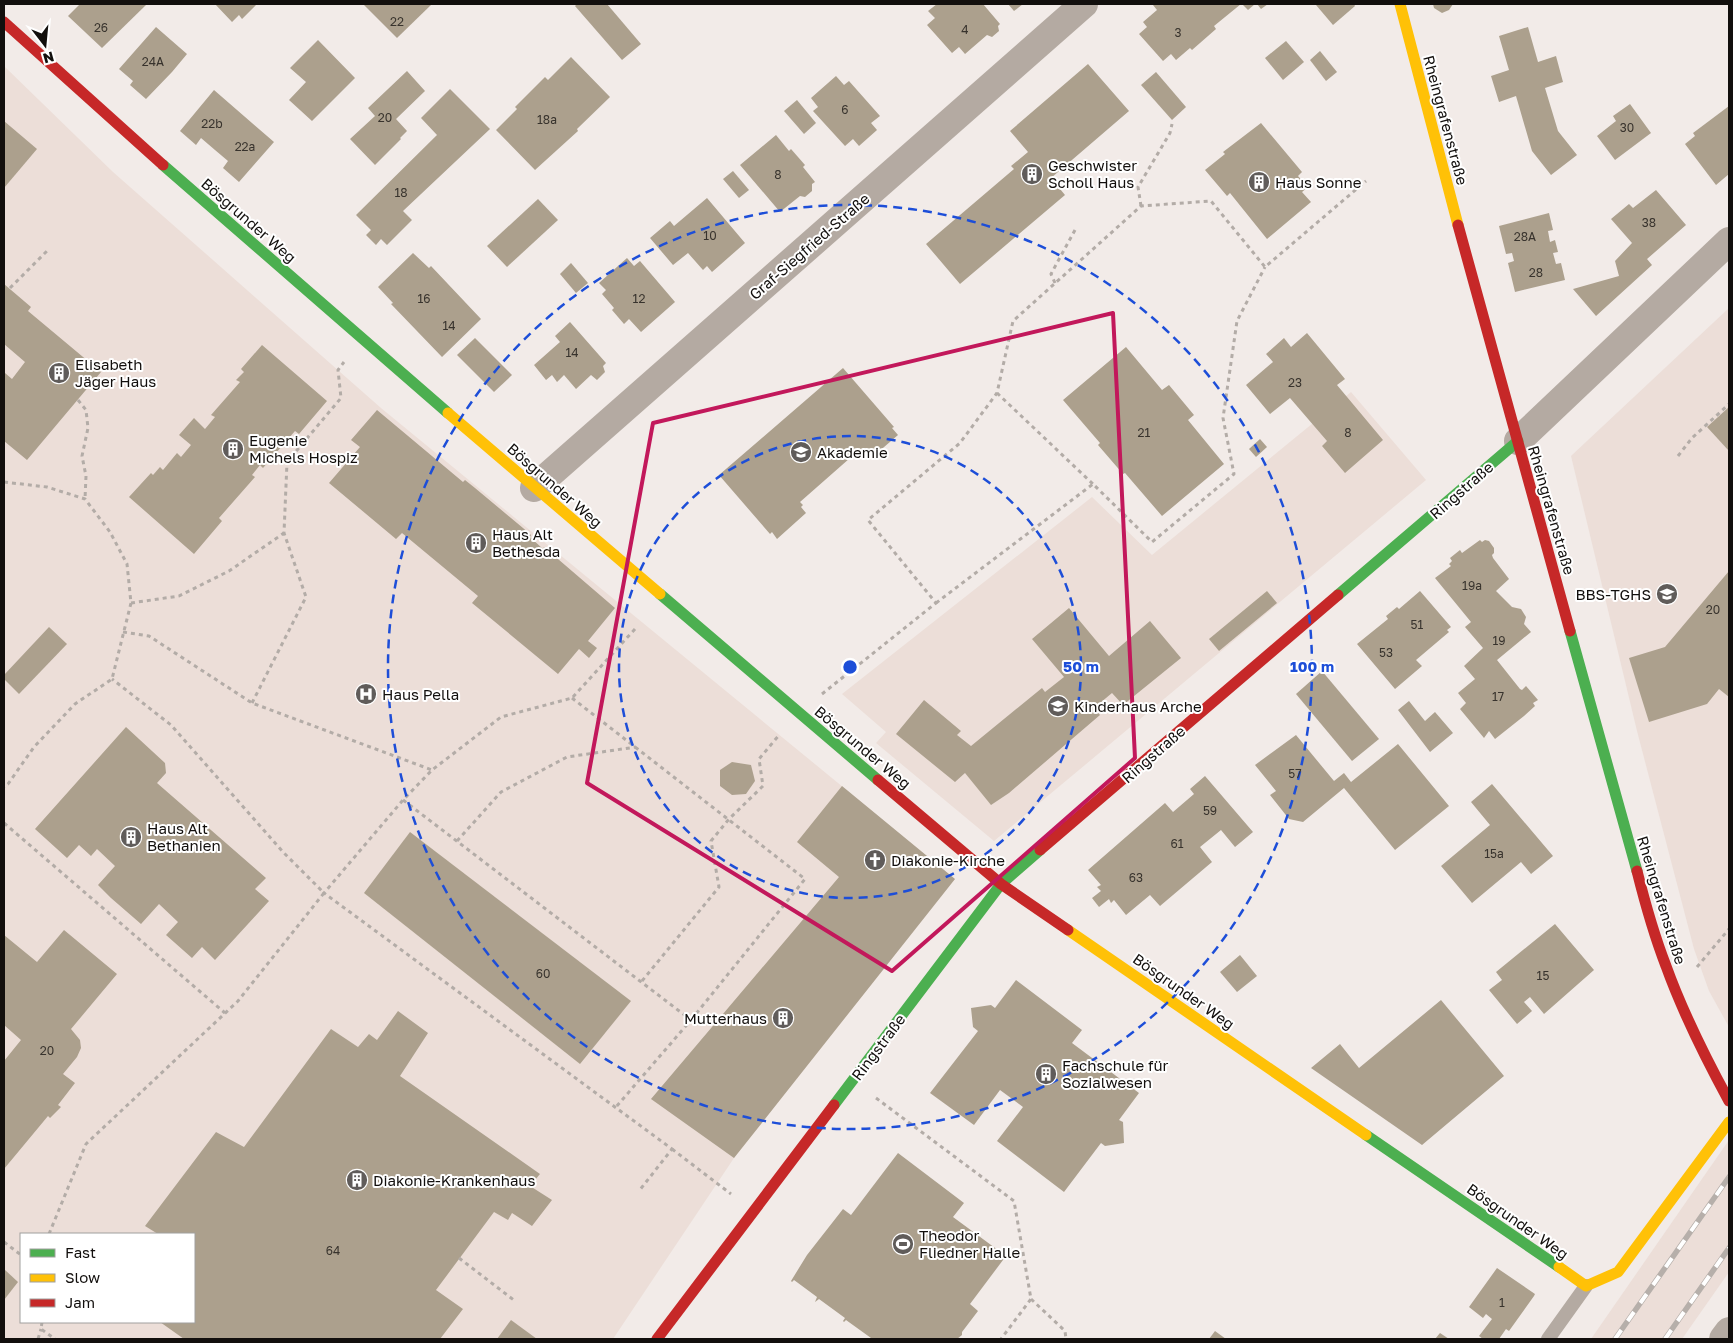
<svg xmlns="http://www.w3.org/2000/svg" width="1733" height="1343" viewBox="0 0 1733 1343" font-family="'Golos Text',sans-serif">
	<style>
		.built { fill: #ecded8; fill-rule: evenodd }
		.building { fill: #aca08d }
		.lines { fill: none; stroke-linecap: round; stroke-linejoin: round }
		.path { stroke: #b3aca7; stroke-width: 3; stroke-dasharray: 4 4; stroke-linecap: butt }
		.lane { stroke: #b4aaa2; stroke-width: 14 }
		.street { stroke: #b4aaa2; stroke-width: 28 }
		.fast { stroke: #4caf50; stroke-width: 11 }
		.slow { stroke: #ffc107; stroke-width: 11 }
		.jam { stroke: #c62828; stroke-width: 11 }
		.rail-casing { stroke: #b6afaa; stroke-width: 5.5 }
		.rail { stroke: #fff; stroke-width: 4; stroke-dasharray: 11; stroke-linecap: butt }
		.marked { fill: none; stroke: #c2185b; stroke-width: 4; stroke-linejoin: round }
		.ring { fill: none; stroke: #1d4ed8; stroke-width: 2.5; stroke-dasharray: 9 6 }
		.labels { text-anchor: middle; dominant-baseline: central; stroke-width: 4; stroke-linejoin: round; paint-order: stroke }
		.number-label { font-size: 12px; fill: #38332d }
		.street-label { font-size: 15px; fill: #120f0d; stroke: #fff }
		.poi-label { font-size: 15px; fill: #120f0d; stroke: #fff; text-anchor: start }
		.centre { fill: #1d4ed8; stroke: #fff; stroke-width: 2.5 }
		.ring-label { font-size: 15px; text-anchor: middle; font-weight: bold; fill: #1d4ed8; stroke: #fff; stroke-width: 4; stroke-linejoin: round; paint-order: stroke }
	</style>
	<rect width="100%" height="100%" fill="#f2ebe8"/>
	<g class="built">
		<path d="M4,66L113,172L381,408L955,879L734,1158L613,1339H4ZM21,1234H194V1322H21Z"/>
		<polygon points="1729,308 1729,1027 1709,991 1694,949 1637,731 1571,456"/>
		<polygon points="1351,392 1426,480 994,841 876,743 886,732 842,694 1092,497 1152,555"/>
		<polygon points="1729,1140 1729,1272 1682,1339 1591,1339"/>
	</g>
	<g class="building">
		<polygon points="80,4 147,4 102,48 68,16"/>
		<polygon points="215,4 254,4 256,5 242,19 239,15 232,22"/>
		<polygon points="363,4 432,4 397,38"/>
		<polygon points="577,4 607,4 641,44 622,60 575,6"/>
		<polygon points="937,4 983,4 1000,24 998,26 999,31 992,37 987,35 965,54 959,47 952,53 927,25 935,18 928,11"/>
		<polygon points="1008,4 1023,4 1014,11"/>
		<polygon points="1154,4 1241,4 1214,26 1216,29 1192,50 1190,48 1176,60 1171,54 1163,61 1139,34 1147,27 1143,22 1157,10 1153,5"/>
		<polygon points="1242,4 1255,4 1248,10"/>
		<polygon points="1257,4 1268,4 1261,9"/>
		<polygon points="1317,4 1354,4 1355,6 1333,25 1316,5"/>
		<polygon points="1433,4 1453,4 1449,10 1442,13 1434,8"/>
		<polygon points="156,27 187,54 172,72 146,99 130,85 133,81 119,69"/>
		<polygon points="1528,27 1538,62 1556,56 1563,82 1545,88 1558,131 1577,155 1551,175 1532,151 1516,96 1499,102 1491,76 1509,70 1499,36"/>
		<polygon points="318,40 355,78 312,121 289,100 306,82 290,68"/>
		<polygon points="1286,41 1304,62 1283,80 1265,58"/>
		<polygon points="1320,51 1337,72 1326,81 1310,60"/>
		<polygon points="571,57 610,97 577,129 578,131 535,170 496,130 517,109 515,107 545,77 548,80"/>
		<polygon points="1088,64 1129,111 1051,178 1065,195 960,284 926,244 1014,169 1011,166 1028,152 1010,131"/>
		<polygon points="407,71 425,91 396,119 407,131 400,138 401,139 375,165 350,139 375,116 368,108"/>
		<polygon points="1156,72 1186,107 1172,120 1141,85"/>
		<polygon points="836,76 844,85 849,81 880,116 871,123 877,130 859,146 853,139 845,146 813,111 818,107 811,98"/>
		<polygon points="450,89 490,129 403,211 412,220 387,245 381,239 376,245 366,235 371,230 356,215 437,135 421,118"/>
		<polygon points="214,90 274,142 239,182 223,168 228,161 215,150 201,138 196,145 180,131"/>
		<polygon points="797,100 816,123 804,134 784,111"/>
		<polygon points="1630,104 1651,133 1615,160 1597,136 1616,121 1613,116"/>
		<polygon points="1729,106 1729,174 1716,185 1685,144 1695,136 1693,133"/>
		<polygon points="4,121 37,149 4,188"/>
		<polygon points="1261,123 1302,172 1298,176 1308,187 1302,192 1311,202 1267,239 1230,193 1227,196 1205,170 1225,154 1223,152"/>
		<polygon points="776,135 789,151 791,149 805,165 803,167 815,182 812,184 812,191 805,197 800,196 780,212 740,165"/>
		<polygon points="733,171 749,190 739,198 723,179"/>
		<polygon points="1656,190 1686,225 1647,259 1652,265 1596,316 1573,289 1619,276 1615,261 1632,243 1611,219 1629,204 1633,208"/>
		<polygon points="707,198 745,243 712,272 707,266 703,270 688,253 673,265 650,238 670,221 674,226"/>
		<polygon points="538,199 558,220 507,267 487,246"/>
		<polygon points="1549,213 1553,230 1548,231 1550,242 1555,240 1558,252 1553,253 1556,264 1561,263 1565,280 1515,292 1508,263 1514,261 1512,253 1506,254 1499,226"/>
		<polygon points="413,253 429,268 431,266 481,319 442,357 391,304 393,303 378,287"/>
		<polygon points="627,258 634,266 640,261 675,302 641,332 629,319 624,324 612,310 614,308 602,294 606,290 599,283"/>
		<polygon points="571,263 588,283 576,293 560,274"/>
		<polygon points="4,284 31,307 28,311 101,372 27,460 4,441 4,375 5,373 12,379 25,362 4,344"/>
		<polygon points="570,322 606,363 603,366 605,372 597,380 591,375 576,389 564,375 557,382 552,375 546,380 534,365 560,342 555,336"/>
		<polygon points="1307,333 1345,379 1337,385 1383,440 1345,473 1322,446 1327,441 1290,398 1270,414 1246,385 1273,362 1266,354 1284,338 1291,347"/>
		<polygon points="475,338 512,375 494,392 457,355"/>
		<polygon points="262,345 327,401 299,434 295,431 263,468 260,465 252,475 255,477 219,518 222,521 194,554 129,497 151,473 153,475 160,467 163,470 177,453 181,457 191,445 179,435 194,418 205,429 215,417 211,415 240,382 236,380 244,372 241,369"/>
		<polygon points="1126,347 1162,390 1169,385 1194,415 1188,420 1224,464 1162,516 1125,473 1123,474 1098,445 1100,443 1063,400"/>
		<polygon points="843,368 894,427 892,428 898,435 869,460 863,453 861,455 858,451 800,502 803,505 801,507 806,513 777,539 772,532 770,534 719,475"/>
		<polygon points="1729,407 1729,451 1707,427"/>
		<polygon points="377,410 463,482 465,480 475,488 523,528 531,535 530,537 543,549 544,547 615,608 588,641 597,648 589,658 579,649 558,674 472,603 478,596 402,533 396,539 329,483 360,447 351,440"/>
		<polygon points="1260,439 1267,447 1256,457 1249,449"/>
		<polygon points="1480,540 1482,542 1485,540 1489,541 1494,548 1494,553 1492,555 1493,558 1509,579 1496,591 1512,607 1521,609 1526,617 1524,624 1531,632 1497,660 1520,689 1522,690 1526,686 1538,700 1533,703 1535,706 1524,716 1495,739 1489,731 1484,738 1460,709 1466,703 1458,693 1475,679 1464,666 1483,648 1465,627 1471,622 1435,578 1451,566 1449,564 1452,561 1450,558 1460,550 1462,553"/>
		<polygon points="1729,571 1729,697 1719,689 1707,704 1649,722 1629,658 1665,647"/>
		<polygon points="1267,591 1277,603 1219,651 1209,639"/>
		<polygon points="1420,591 1451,627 1447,630 1449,632 1416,660 1422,666 1395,689 1357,644 1388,619 1386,616 1397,607 1399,609"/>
		<polygon points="1069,608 1109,656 1150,621 1181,658 1123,705 1112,693 1094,708 1100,715 1009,793 991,805 965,773 955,782 896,734 924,700 961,731 957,735 971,746 1042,688 1045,692 1064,677 1032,639"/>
		<polygon points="49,627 67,644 19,694 4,679 4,675"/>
		<polygon points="1322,671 1379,739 1352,761 1296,694"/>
		<polygon points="1409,701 1425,721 1435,712 1453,733 1430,752 1398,710"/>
		<polygon points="126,727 165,763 166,773 157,783 266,878 255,889 269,901 215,960 202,947 192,958 166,935 178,922 159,904 141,924 111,898 98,885 115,866 97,849 91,856 79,845 67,858 35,829"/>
		<polygon points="1296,735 1334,781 1344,773 1351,782 1398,744 1449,806 1395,850 1344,788 1303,822 1289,819 1270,795 1276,791 1255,765"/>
		<polygon points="732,762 751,765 755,781 746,794 732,795 720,786 720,770"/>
		<polygon points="1205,776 1253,832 1235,847 1221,830 1200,847 1212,862 1160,906 1150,895 1126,915 1114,900 1111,903 1109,899 1099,907 1092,898 1101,891 1097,887 1101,885 1088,870 1165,803 1173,812 1194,794 1190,789"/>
		<polygon points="1492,784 1553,856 1531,874 1521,862 1472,903 1441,866 1490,825 1471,802"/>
		<polygon points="842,786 955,879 734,1158 651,1099 839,877 797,842"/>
		<polygon points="410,832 631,1001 580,1064 364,893"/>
		<polygon points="1555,924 1594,970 1544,1014 1530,997 1524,1002 1532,1011 1517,1024 1489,990 1502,980 1496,972"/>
		<polygon points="64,930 117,974 71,1029 80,1040 81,1048 77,1057 63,1074 75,1083 58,1105 61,1107 50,1118 48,1116 4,1169 4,1061 21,1040 4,1025 4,935 37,962"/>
		<polygon points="1240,955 1257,976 1237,992 1220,972"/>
		<polygon points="1016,980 1082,1030 1072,1043 1139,1093 1119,1120 1123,1122 1124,1143 1105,1146 1101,1143 1064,1192 997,1141 1023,1107 1000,1090 974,1125 930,1093 978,1031 973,1027 971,1008 991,1005 995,1008"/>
		<polygon points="1441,1000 1504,1076 1422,1145 1311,1068 1340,1044 1359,1068"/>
		<polygon points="398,1011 428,1033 400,1076 540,1174 530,1186 552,1200 532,1226 512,1213 508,1220 494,1212 436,1290 463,1309 440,1339 184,1339 160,1322 194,1322 194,1234 158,1234 145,1226 216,1132 244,1147 331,1029 358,1047 369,1034 377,1040"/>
		<polygon points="898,1153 964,1203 953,1217 1006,1256 970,1304 978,1311 962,1332 962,1335 957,1339 870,1339 871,1338 846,1320 844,1322 843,1321 845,1318 819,1299 815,1302 817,1297 794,1280 792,1282 791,1281 807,1255 843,1209 851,1215"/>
		<polygon points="1497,1268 1535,1294 1534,1296 1509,1331 1506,1329 1499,1339 1483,1339 1479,1336 1492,1319 1486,1314 1483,1318 1469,1307"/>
		<polygon points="4,1269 18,1282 4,1300"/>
		<polygon points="511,1320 537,1339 497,1339"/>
		<polygon points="1215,1331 1226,1339 1209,1339"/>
		<polygon points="1440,1333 1449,1339 1435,1339"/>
	</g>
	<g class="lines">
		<g class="path">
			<polyline points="1141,206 1138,187 1170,133 1172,124"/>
			<polyline points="1055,283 1051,274 1075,230"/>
			<polyline points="10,288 48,250"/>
			<polyline points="997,393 1093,484"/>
			<polyline points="78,400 86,410 88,428 82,456 86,476 85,499"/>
			<polyline points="1678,456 1692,438 1729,404"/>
			<polyline points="4,482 47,487 85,499 110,532 127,564 131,603 112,679 75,704 34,747 8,784 4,787"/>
			<polyline points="131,603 179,596 229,571 284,533"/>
			<polyline points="936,603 1093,484 1152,542 1234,474 1223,418 1237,321 1265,267"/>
			<polyline points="635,629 572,698 501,717 432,770 403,800 324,893 672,1149 639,1191"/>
			<polyline points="123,632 149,636 252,703 432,770"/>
			<polyline points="822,694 936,603 868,520 960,443 997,393 1013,321 1141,206 1211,201 1265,267 1366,181"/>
			<polyline points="572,698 805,879 691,1020"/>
			<polyline points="252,703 306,597 284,533 287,462 341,398 338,370 344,362"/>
			<polyline points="403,800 691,1020 616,1107"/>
			<polyline points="4,823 225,1013"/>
			<polyline points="457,841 501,792 567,757 636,747"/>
			<polyline points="1697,967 1729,929"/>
			<polyline points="642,981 719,887 711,841 729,819 763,786 759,759 780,734"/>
			<polyline points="876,1098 1014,1201 1031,1299 1001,1339"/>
			<polyline points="672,1149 731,1194"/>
			<polyline points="49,1234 86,1144 238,1001 324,893 283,852 171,725 112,679"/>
			<polyline points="4,1242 21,1255"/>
			<polyline points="459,1258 515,1301"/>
			<polyline points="1031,1299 1065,1331 1066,1339"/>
			<polyline points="42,1322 41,1329 55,1339"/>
			<polyline points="38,1339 41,1329"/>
		</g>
		<polyline class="lane" points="1548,1339 1586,1286"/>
		<g class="street">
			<polyline points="1518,441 1729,241"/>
			<polyline points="534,488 1084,4"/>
			<polyline points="1723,1339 1729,1331"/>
		</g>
		<g class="fast">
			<polyline points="163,165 448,413"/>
			<polyline points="660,594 878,780"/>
			<polyline points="1338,595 1518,441"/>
			<polyline points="1570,631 1637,871"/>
			<polyline points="834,1105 1001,884 1040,850"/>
			<polyline points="1366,1135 1559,1267"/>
		</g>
		<g class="slow">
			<polyline points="1400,4 1458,225"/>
			<polyline points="448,413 660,594"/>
			<polyline points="1068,930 1366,1135"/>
			<polyline points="1559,1267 1586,1286 1618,1272 1729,1122"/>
		</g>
		<g class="jam">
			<polyline points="4,22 163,165"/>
			<polyline points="1458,225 1570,631"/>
			<polyline points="878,780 1001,884 1068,930"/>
			<polyline points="1040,850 1338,595"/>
			<path d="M1637,871C1645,903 1654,935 1666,966C1683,1013 1705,1057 1729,1101"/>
			<polyline points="657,1339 834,1105"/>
		</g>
		<g class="rail-casing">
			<g id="rail">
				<polyline points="1615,1339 1729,1177"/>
				<polyline points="1665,1339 1729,1248"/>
			</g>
		</g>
		<use href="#rail" class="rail"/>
	</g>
	<path class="marked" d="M1113,313L1135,758L892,971L587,783L653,423Z"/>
	<g class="ring">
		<circle cx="850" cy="667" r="231"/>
		<circle cx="850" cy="667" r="462"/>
	</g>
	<defs>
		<g id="building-disc" transform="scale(1.125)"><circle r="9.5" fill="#605c5a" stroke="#fff"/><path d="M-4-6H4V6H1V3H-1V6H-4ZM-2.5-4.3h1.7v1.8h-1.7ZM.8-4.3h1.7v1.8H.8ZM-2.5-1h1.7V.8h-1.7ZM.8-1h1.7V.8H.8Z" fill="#fff"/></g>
		<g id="university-disc" transform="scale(1.125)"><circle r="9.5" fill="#605c5a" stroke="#fff"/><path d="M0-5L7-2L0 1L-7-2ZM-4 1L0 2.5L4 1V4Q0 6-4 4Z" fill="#fff"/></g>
		<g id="school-disc" transform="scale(1.125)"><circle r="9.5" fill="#605c5a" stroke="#fff"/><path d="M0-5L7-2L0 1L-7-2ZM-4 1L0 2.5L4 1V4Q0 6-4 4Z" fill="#fff"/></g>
		<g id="hospital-disc" transform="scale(1.125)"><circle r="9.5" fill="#605c5a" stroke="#fff"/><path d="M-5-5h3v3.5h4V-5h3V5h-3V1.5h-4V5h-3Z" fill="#fff"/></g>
		<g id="church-disc" transform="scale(1.125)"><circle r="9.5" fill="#605c5a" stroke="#fff"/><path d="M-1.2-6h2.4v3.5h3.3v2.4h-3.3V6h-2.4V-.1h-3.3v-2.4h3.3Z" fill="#fff"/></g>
		<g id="stadium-disc" transform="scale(1.125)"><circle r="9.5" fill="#605c5a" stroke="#fff"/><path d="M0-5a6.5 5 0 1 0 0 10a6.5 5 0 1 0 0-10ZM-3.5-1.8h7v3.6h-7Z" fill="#fff"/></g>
	</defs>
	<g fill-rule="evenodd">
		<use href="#building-disc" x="1032" y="174"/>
		<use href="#building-disc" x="1259" y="182"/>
		<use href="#building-disc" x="59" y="373"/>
		<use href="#building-disc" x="233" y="449"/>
		<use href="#university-disc" x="801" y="452"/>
		<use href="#building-disc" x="476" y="543"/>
		<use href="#school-disc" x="1667" y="594"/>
		<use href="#hospital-disc" x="366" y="694"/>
		<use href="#school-disc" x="1058" y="706"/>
		<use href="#building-disc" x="131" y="837"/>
		<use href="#church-disc" x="875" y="860"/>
		<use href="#building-disc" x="783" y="1018"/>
		<use href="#building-disc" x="1046" y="1074"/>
		<use href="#building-disc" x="357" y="1180"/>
		<use href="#stadium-disc" x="903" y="1244"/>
	</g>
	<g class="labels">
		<g class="number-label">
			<text x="397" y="21">22</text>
			<text x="101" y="27">26</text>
			<text x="965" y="29">4</text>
			<text x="1178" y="32">3</text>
			<text x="153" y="61">24A</text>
			<text x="845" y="109">6</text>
			<text x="385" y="117">20</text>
			<text x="547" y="119">18a</text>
			<text x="212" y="123">22b</text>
			<text x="1627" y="127">30</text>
			<text x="245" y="146">22a</text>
			<text x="778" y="174">8</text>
			<text x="401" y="192">18</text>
			<text x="1649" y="222">38</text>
			<text x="710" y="235">10</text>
			<text x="1525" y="236">28A</text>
			<text x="1536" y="272">28</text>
			<text x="424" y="298">16</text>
			<text x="639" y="298">12</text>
			<text x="449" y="325">14</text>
			<text x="572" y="352">14</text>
			<text x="1295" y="382">23</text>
			<text x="1144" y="432">21</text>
			<text x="1348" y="432">8</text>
			<text x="1472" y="585">19a</text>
			<text x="1713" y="609">20</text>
			<text x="1417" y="624">51</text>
			<text x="1499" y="640">19</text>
			<text x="1386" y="652">53</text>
			<text x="1498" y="696">17</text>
			<text x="1295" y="773">57</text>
			<text x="1210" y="810">59</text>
			<text x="1177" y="843">61</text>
			<text x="1494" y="853">15a</text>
			<text x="1136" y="877">63</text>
			<text x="543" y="973">60</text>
			<text x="1543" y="975">15</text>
			<text x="47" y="1050">20</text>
			<text x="333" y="1250">64</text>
			<text x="1502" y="1302">1</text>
		</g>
		<g class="street-label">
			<text transform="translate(1446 120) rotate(75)">Rheingrafenstraße</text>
			<text transform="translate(249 220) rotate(41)">Bösgrunder Weg</text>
			<text transform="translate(809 246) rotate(-41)">Graf-Siegfried-Straße</text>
			<text transform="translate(555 485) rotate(41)">Bösgrunder Weg</text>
			<text transform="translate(1461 490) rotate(-41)">Ringstraße</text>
			<text transform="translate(1552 510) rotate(74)">Rheingrafenstraße</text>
			<text transform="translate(863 747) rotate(40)">Bösgrunder Weg</text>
			<text transform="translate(1153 754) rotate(-41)">Ringstraße</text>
			<text transform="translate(1662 900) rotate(73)">Rheingrafenstraße</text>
			<text transform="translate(1184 991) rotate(35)">Bösgrunder Weg</text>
			<text transform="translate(878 1047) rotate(-53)">Ringstraße</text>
			<text transform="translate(1518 1221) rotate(35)">Bösgrunder Weg</text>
		</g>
		<g class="poi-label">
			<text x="1048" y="165">Geschwister<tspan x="1048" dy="17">Scholl Haus</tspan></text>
			<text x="1275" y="182">Haus Sonne</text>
			<text x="75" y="364">Elisabeth<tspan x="75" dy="17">Jäger Haus</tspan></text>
			<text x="249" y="440">Eugenie<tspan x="249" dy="17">Michels Hospiz</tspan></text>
			<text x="817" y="452">Akademie</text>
			<text x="492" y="534">Haus Alt<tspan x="492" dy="17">Bethesda</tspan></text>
			<text x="1651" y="594" text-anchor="end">BBS-TGHS</text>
			<text x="382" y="694">Haus Pella</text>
			<text x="1074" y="706">Kinderhaus Arche</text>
			<text x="147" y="828">Haus Alt<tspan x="147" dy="17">Bethanien</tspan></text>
			<text x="891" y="860">Diakonie-Kirche</text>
			<text x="767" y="1018" text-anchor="end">Mutterhaus</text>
			<text x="1062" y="1065">Fachschule für<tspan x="1062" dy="17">Sozialwesen</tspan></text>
			<text x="373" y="1180">Diakonie-Krankenhaus</text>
			<text x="919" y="1235">Theodor<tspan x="919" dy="17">Fliedner Halle</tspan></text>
		</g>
	</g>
	<circle cx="850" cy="667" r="8" class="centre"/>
	<g class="ring-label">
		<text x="1081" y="672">50 m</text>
		<text x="1312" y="672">100 m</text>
	</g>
	<rect width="1733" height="1343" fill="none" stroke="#120f0d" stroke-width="10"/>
	<rect x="20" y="1233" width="175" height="90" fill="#ffffff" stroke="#a09f9e"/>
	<rect x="30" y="1249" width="25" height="8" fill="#4caf50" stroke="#a09f9e"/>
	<text x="65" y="1258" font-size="15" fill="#120f0d">Fast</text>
	<rect x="30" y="1274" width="25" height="8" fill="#ffc107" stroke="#a09f9e"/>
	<text x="65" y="1283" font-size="15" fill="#120f0d">Slow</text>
	<rect x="30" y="1299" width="25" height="8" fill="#c62828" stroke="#a09f9e"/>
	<text x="65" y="1308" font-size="15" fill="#120f0d">Jam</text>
	<g transform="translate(45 45) rotate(164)" stroke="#ffffff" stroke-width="4" paint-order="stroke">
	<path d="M0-4L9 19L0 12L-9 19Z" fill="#120f0d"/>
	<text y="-8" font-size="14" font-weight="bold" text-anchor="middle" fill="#120f0d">N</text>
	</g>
</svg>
